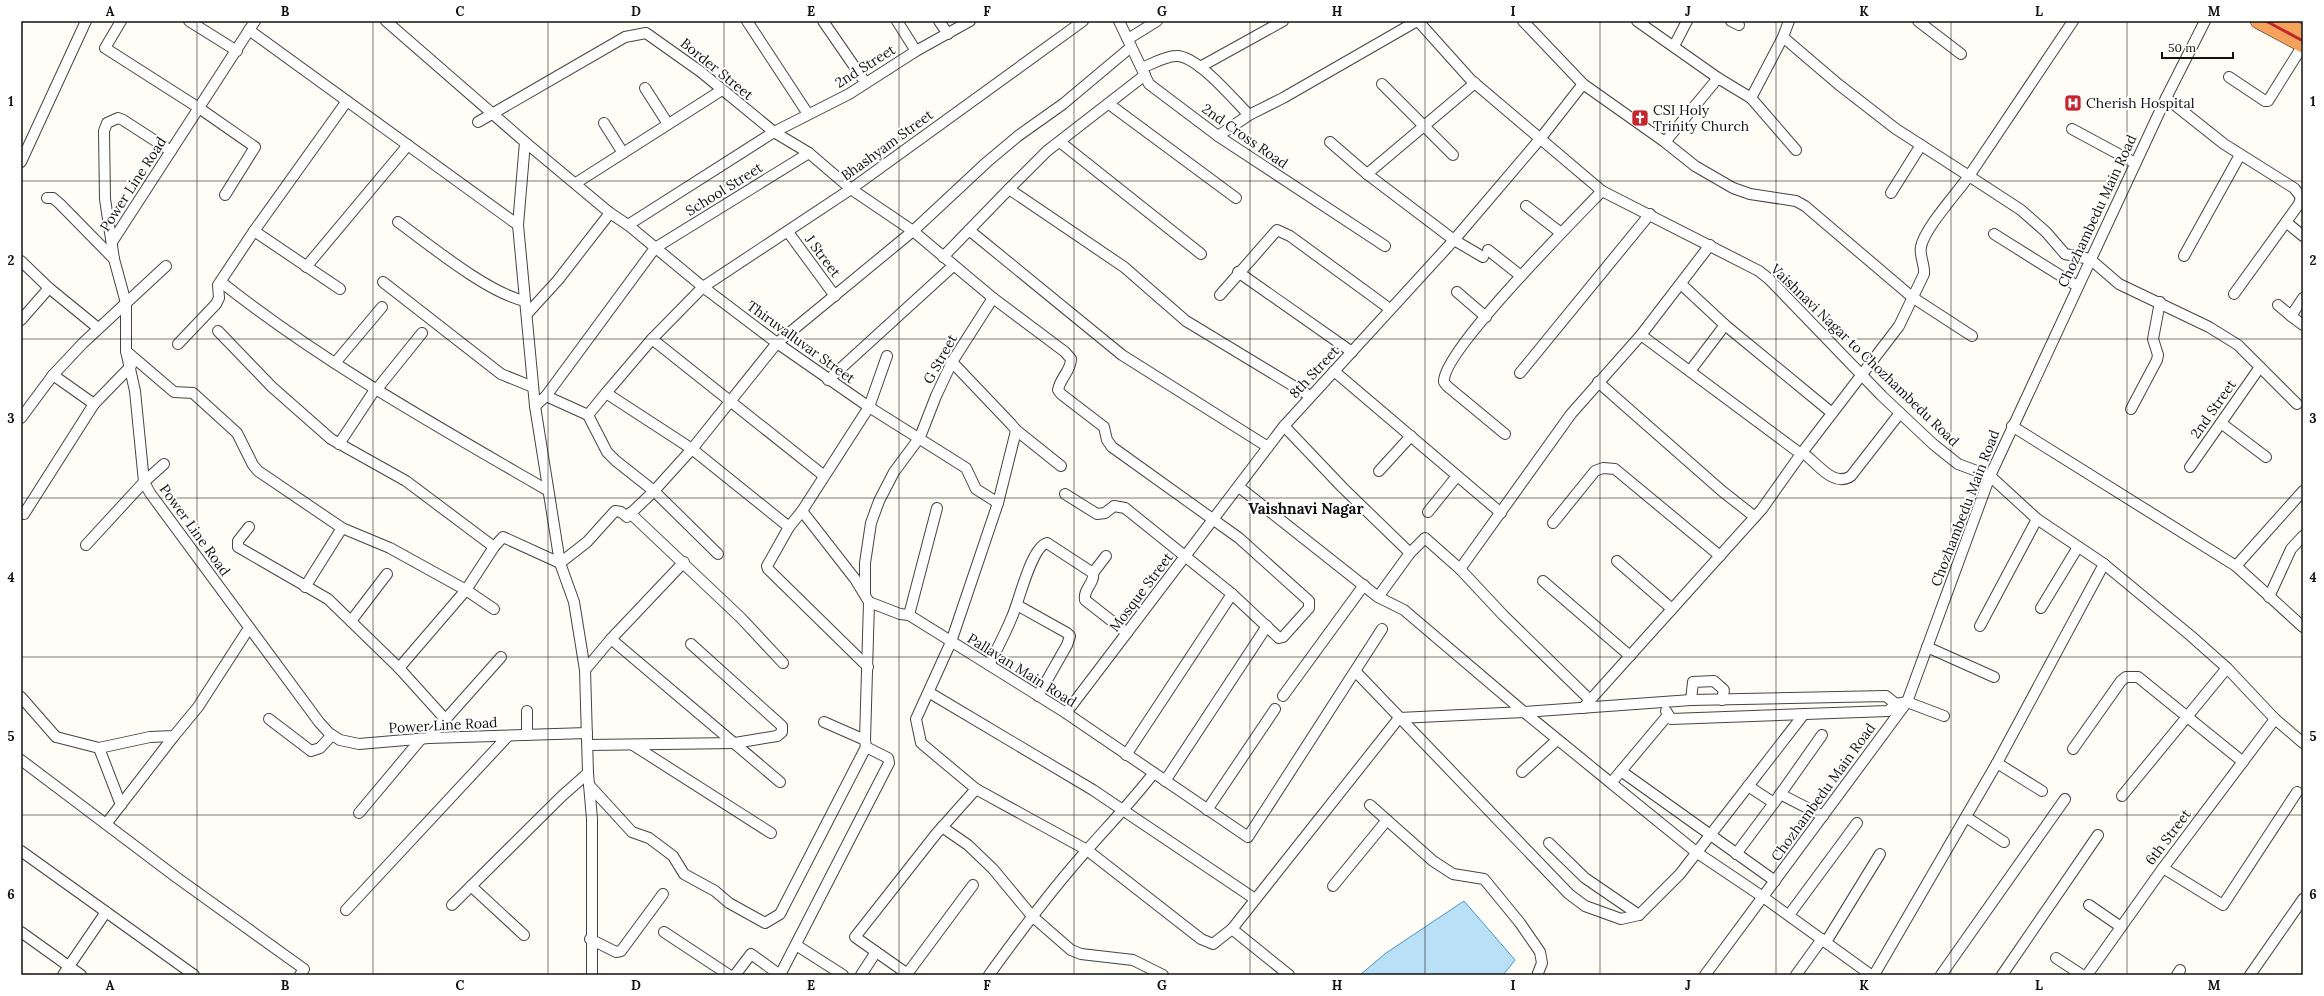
<svg xmlns="http://www.w3.org/2000/svg" width="2324" height="996" viewBox="0 0 2324 996" font-family="Lora,serif">
	<style>
		.water { fill: #b9e0f7; stroke: #3f96cf }
		.lines { fill: none; stroke-linecap: round; stroke-linejoin: round }
		.minor-casing { stroke: #444; stroke-width: 12 }
		.highway-casing { stroke: #222; stroke-width: 16 }
		.minor { stroke: #fff; stroke-width: 10 }
		.highway { stroke: #f5a25d; stroke-width: 15 }
		.rail { stroke: #c4262e; stroke-width: 3 }
		.grid { fill: none; stroke: #111; stroke-width: 1; stroke-opacity: 0.55 }
		.labels { text-anchor: middle; dominant-baseline: central; stroke-width: 4; stroke-linejoin: round; paint-order: stroke }
		.street-label { font-size: 14px; fill: #111; stroke: #fff }
		.poi-label { font-size: 14px; fill: #111; stroke: #fff; text-anchor: start }
		.neighbourhood-label { font-size: 15px; font-weight: bold; fill: #111; stroke: #fff }
		.neatline { fill: none; stroke: #111; stroke-width: 1.5 }
		.grid-label { font-size: 13px; text-anchor: middle; font-weight: bold; fill: #111 }
	</style>
	<rect width="100%" height="100%" fill="#fffdf5"/>
	<polygon class="water" points="1464,901 1515,960 1503,975 1360,975 1386,953"/>
	<g class="lines">
		<g class="minor-casing">
			<g id="minor">
				<polyline points="121,21 105,48 199,108 255,147 225,195"/>
				<polyline points="189,21 237,51"/>
				<polyline points="386,21 525,142 518,225 535,406 560,563 574,602 585,670 588,773 592,819 592,975"/>
				<polyline points="747,21 808,114"/>
				<polyline points="823,21 865,82"/>
				<polyline points="897,21 916,51"/>
				<polyline points="939,21 948,34"/>
				<polyline points="1119,21 1149,84 1218,136 1385,246"/>
				<polyline points="1418,21 1471,80 1602,191 1759,271 1769,279 1882,396 1933,444 1958,464 1990,476 2037,519 2104,564 2191,636 2227,668 2275,719 2303,743"/>
				<polyline points="1523,21 1583,84 1665,142 1695,166 1733,188 1750,194 1796,201 1805,206 1912,297 1972,336"/>
				<polyline points="1637,21 1718,78 1751,98 1783,37"/>
				<polyline points="1731,21 1739,25"/>
				<polyline points="1789,21 1783,37 1838,84 1896,129 1969,176 2073,21"/>
				<polyline points="1918,21 1961,54"/>
				<polyline points="249,30 518,225"/>
				<polyline points="1128,39 1157,21"/>
				<polyline points="1674,46 1687,21"/>
				<polyline points="1200,67 1283,21"/>
				<path d="M1142,68C1152,64 1165,56 1176,56C1197,55 1234,100 1249,115"/>
				<polyline points="2229,77 2265,101 2268,101 2303,45"/>
				<polyline points="1475,83 1367,174 1454,240 1483,257"/>
				<polyline points="1382,84 1453,155"/>
				<polyline points="645,88 668,124"/>
				<polyline points="1751,98 1796,150"/>
				<polyline points="2166,98 2224,144 2294,188 2301,197 2299,204 2234,294"/>
				<polyline points="1109,104 1236,198"/>
				<polyline points="478,122 625,37 646,33 701,72 774,132 849,94 916,51 970,21"/>
				<polyline points="604,123 623,153"/>
				<polyline points="2072,129 2135,163"/>
				<polyline points="1218,136 1249,115 1283,98 1417,21"/>
				<path d="M525,142L610,213L628,225L774,132L809,153L851,189L913,231L993,298L1065,352L1071,359C1071,371 1060,378 1058,390L1061,394L1104,427L1107,440L1112,447L1239,538L1309,601V608L1283,637L1279,638L1232,594L1125,508L1114,506L1105,513L1097,514L1065,494"/>
				<polyline points="1060,142 1201,254"/>
				<polyline points="1330,142 1367,174"/>
				<polyline points="1665,142 1718,78"/>
				<polyline points="171,151 123,120 118,118 107,123 104,131 105,199 114,259 126,303 126,351 135,391 144,482 150,493 319,722 329,733 340,740 359,744 429,738 587,733"/>
				<polyline points="21,162 86,21"/>
				<polyline points="576,183 722,90"/>
				<polyline points="1009,189 1047,151 1145,75"/>
				<polyline points="1891,193 1921,145"/>
				<polyline points="47,198 53,198 60,204 114,259"/>
				<polyline points="1526,206 1561,233"/>
				<path d="M398,222C431,246 488,293 525,301"/>
				<polyline points="2286,222 2303,236"/>
				<polyline points="628,225 703,287 777,343 869,407 966,468 976,489 998,503"/>
				<polyline points="969,230 1122,355 1268,447"/>
				<polyline points="254,231 340,289"/>
				<polyline points="788,232 835,296"/>
				<polyline points="1994,234 2077,286"/>
				<polyline points="112,242 255,21"/>
				<polyline points="1488,250 1521,276"/>
				<polyline points="2184,256 2240,155"/>
				<polyline points="943,257 1009,189 1124,267 1186,321 1310,396"/>
				<polyline points="21,261 49,288 98,328"/>
				<polyline points="306,267 408,145"/>
				<polyline points="1238,272 1352,352"/>
				<path d="M221,282C322,362 435,425 547,490"/>
				<polyline points="383,282 501,374 533,387"/>
				<polyline points="1681,284 1725,325 1832,413"/>
				<polyline points="1457,292 1486,317"/>
				<polyline points="1220,295 1277,230 1290,236 1390,309"/>
				<polyline points="2303,298 2291,316 2303,325"/>
				<polyline points="2278,305 2291,316"/>
				<polyline points="527,314 558,280 610,213"/>
				<polyline points="21,320 49,288"/>
				<polyline points="218,331 272,387 331,439 406,481 494,547"/>
				<polyline points="1641,335 1710,245"/>
				<polyline points="652,339 823,475"/>
				<polyline points="178,344 216,304 219,298 218,285 254,231 347,101"/>
				<polyline points="126,351 174,392 193,393 237,433 253,465 258,471 342,528 390,548 466,590 494,609"/>
				<polyline points="887,356 869,407 802,511 789,527 692,449 606,393 652,339 703,287 851,189 1083,21"/>
				<polyline points="952,362 1011,424 1016,430 1015,435 998,503 951,642 916,719 921,743 976,789 1087,850 1201,939 1213,944 1232,929 1399,718 1524,712 1611,783 1668,715"/>
				<polyline points="335,363 382,307"/>
				<polyline points="1334,371 1501,513"/>
				<polyline points="1690,371 1725,325"/>
				<polyline points="1520,373 1650,214"/>
				<polyline points="53,375 94,404"/>
				<polyline points="828,380 953,266"/>
				<polyline points="1598,382 1722,491 1755,517"/>
				<polyline points="377,389 422,333"/>
				<polyline points="546,396 588,415 606,393"/>
				<polyline points="535,406 546,396 655,248 809,153"/>
				<polyline points="2131,409 2157,360 2158,355 2153,339 2160,302"/>
				<polyline points="588,415 607,452 616,461 654,491 718,554"/>
				<polyline points="21,418 53,375 83,343 166,266"/>
				<polyline points="2221,423 2266,457"/>
				<polyline points="1284,426 1343,488 1410,553"/>
				<polyline points="2012,426 2236,566 2303,627"/>
				<polyline points="1016,430 1061,466"/>
				<path d="M1505,434L1447,386L1444,382C1441,353 1576,218 1602,191"/>
				<polyline points="339,444 376,388"/>
				<path d="M1808,457C1820,467 1835,487 1851,476L1900,413"/>
				<polyline points="2190,467 2260,367"/>
				<polyline points="1379,471 1411,436"/>
				<polyline points="1239,487 1378,597 1404,610 1524,712 1691,700 1886,696 1896,704"/>
				<polyline points="802,511 855,579 869,602 900,614 909,615 1066,713 1248,837 1382,629"/>
				<polyline points="1428,512 1457,476"/>
				<polyline points="630,513 741,618 783,663"/>
				<polyline points="24,514 94,404 131,366"/>
				<polyline points="1553,523 1595,471 1603,468 1615,469 1720,556"/>
				<polyline points="249,527 238,541 238,547 328,599 399,668 446,720"/>
				<polyline points="789,527 767,566 768,569 868,667"/>
				<polyline points="86,545 144,482 164,464"/>
				<polyline points="1617,561 1672,609"/>
				<polyline points="2236,566 2303,491"/>
				<polyline points="1093,573 1106,556"/>
				<polyline points="1543,581 1630,656"/>
				<polyline points="305,587 342,528"/>
				<polyline points="865,593 865,563 871,523 879,501 894,472 920,437 936,396 952,362 993,298"/>
				<polyline points="1378,597 1410,553 1425,538 1460,569"/>
				<polyline points="2269,597 2291,549 2303,536"/>
				<polyline points="1017,605 1067,633 1070,636 1067,645 1038,696"/>
				<polyline points="2041,608 2078,547"/>
				<polyline points="909,615 937,508"/>
				<polyline points="351,621 387,574"/>
				<polyline points="1980,626 2037,519"/>
				<polyline points="611,639 780,782"/>
				<polyline points="1927,647 1994,677"/>
				<path d="M989,665C997,649 1005,634 1012,617C1019,602 1031,547 1047,543L1093,573C1095,583 1083,589 1085,600L1127,633"/>
				<polyline points="399,668 466,590 494,547 503,537 560,563 587,542 615,511 621,512 627,517 654,491 692,449 777,343 913,231 987,162 1018,136 1063,104 1131,47"/>
				<polyline points="585,670 611,639 684,562"/>
				<polyline points="1356,672 1569,894 1585,906 1621,919 1639,915 1680,874 1804,714"/>
				<polyline points="930,693 1093,790 1255,899"/>
				<polyline points="1283,696 1364,585"/>
				<polyline points="21,697 56,737 99,748 150,737 174,736 198,707 249,628"/>
				<polyline points="1590,700 1503,615 1460,569 1571,414 1641,335 1801,454"/>
				<polyline points="1691,700 1693,682 1714,681 1724,690 1722,700"/>
				<path d="M1583,708L1762,509L1801,454L1899,326L1924,274C1925,265 1919,255 1921,247C1924,229 1957,193 1969,176L2021,210L2046,232L2065,254L2090,259L2119,284L2209,327L2238,345L2297,404"/>
				<polyline points="527,711 527,735"/>
				<polyline points="1666,711 1671,719 1888,711 1896,704 1907,702 1944,716"/>
				<polyline points="1066,713 1284,426 1454,240 1540,139 1583,84"/>
				<polyline points="269,719 311,751 320,748 332,735"/>
				<polyline points="824,722 865,740"/>
				<polyline points="429,738 501,657"/>
				<polyline points="589,745 735,743 777,736 782,732 782,726 691,644"/>
				<polyline points="633,745 771,833"/>
				<polyline points="99,748 121,805"/>
				<polyline points="2073,749 2121,681 2126,677 2138,677 2243,762"/>
				<polyline points="1126,755 1232,594"/>
				<polyline points="21,760 176,877 304,969 300,975"/>
				<polyline points="1997,763 2042,791"/>
				<polyline points="1621,771 1775,881"/>
				<polyline points="1522,772 1557,740"/>
				<polyline points="1165,781 1267,626"/>
				<polyline points="1611,783 1696,852 1763,897 1871,975"/>
				<polyline points="589,785 632,832 649,838 673,856 684,874 715,891 729,903 765,923 780,914 866,747"/>
				<polyline points="1780,794 1823,816"/>
				<polyline points="2122,796 2227,668"/>
				<polyline points="1774,803 1822,735"/>
				<polyline points="1370,805 1433,861 1453,874 1484,879 1520,923 1540,952 1542,963 1538,973"/>
				<polyline points="1207,810 1275,709"/>
				<polyline points="359,813 421,739"/>
				<polyline points="1966,817 2004,842"/>
				<polyline points="106,824 174,736"/>
				<polyline points="942,827 968,845 993,869 1032,916 1071,950 1081,954 1133,960 1163,975"/>
				<polyline points="1549,843 1585,878 1639,915"/>
				<polyline points="21,851 194,975"/>
				<polyline points="1736,854 1774,803 1748,786"/>
				<polyline points="2163,868 2223,905 2297,792"/>
				<polyline points="471,886 524,935"/>
				<polyline points="1333,886 1387,820"/>
				<polyline points="452,905 562,796 588,773"/>
				<polyline points="2089,905 2121,927"/>
				<polyline points="346,910 508,736"/>
				<polyline points="1789,915 1857,823"/>
				<polyline points="1232,929 1289,975"/>
				<polyline points="21,932 81,975"/>
				<polyline points="664,932 729,975"/>
				<polyline points="590,939 616,952 621,951 663,894"/>
				<polyline points="1826,942 1880,854"/>
				<polyline points="796,945 843,975"/>
				<polyline points="2056,958 2082,975"/>
				<polyline points="907,974 973,885"/>
				<polyline points="63,975 106,912"/>
				<polyline points="735,975 751,954 780,975"/>
				<polyline points="780,975 889,763 888,758 866,747 865,740 869,602"/>
				<polyline points="861,975 876,952"/>
				<polyline points="909,975 855,937 936,834 976,789"/>
				<path d="M989,975C1020,932 1052,889 1087,850C1110,824 1132,801 1153,774"/>
				<polyline points="1705,975 1907,702 1990,476 2166,98 2205,21"/>
				<polyline points="1796,975 1822,939"/>
				<polyline points="1874,975 1997,763 2104,564"/>
				<polyline points="1941,975 2065,799"/>
				<polyline points="2002,975 2098,835"/>
				<polyline points="2087,975 2163,868 2275,719"/>
				<polyline points="2177,975 2180,970"/>
				<polyline points="2250,975 2303,899"/>
			</g>
		</g>
		<g class="highway-casing">
			<g id="highway">
				<polyline points="2258,21 2303,45"/>
				<polyline points="2281,21 2302,33"/>
			</g>
		</g>
		<use href="#minor" class="minor"/>
		<use href="#highway" class="highway"/>
		<polyline class="rail" points="2266,21 2303,41"/>
	</g>
	<path class="grid" d="M197,21V975M373,21V975M548,21V975M724,21V975M899,21V975M1074,21V975M1250,21V975M1425,21V975M1600,21V975M1776,21V975M1951,21V975M2127,21V975M21,181H2303M21,339H2303M21,498H2303M21,657H2303M21,815H2303"/>
	<defs>
		<g id="hospital-square" transform="scale(0.9)"><rect x="-9" y="-9" width="18" height="18" rx="4" fill="#c4262e" stroke="#fff"/><path d="M-5-5h3v3.5h4V-5h3V5h-3V1.5h-4V5h-3Z" fill="#fff"/></g>
		<g id="church-square" transform="scale(0.9)"><rect x="-9" y="-9" width="18" height="18" rx="4" fill="#c4262e" stroke="#fff"/><path d="M-1.2-6h2.4v3.5h3.3v2.4h-3.3V6h-2.4V-.1h-3.3v-2.4h3.3Z" fill="#fff"/></g>
	</defs>
	<g fill-rule="evenodd">
		<use href="#hospital-square" x="2073" y="103"/>
		<use href="#church-square" x="1640" y="118"/>
	</g>
	<g class="labels">
		<g class="street-label">
			<text transform="translate(865 66) rotate(-32)">2nd Street</text>
			<text transform="translate(717 69) rotate(39)">Border Street</text>
			<text transform="translate(1245 136) rotate(35)">2nd Cross Road</text>
			<text transform="translate(887 145) rotate(-36)">Bhashyam Street</text>
			<text transform="translate(133 184) rotate(-57)">Power Line Road</text>
			<text transform="translate(724 189) rotate(-32)">School Street</text>
			<text transform="translate(2097 211) rotate(-65)">Chozhambedu Main Road</text>
			<text transform="translate(823 256) rotate(53)">J Street</text>
			<text transform="translate(801 342) rotate(36)">Thiruvalluvar Street</text>
			<text transform="translate(1865 355) rotate(44)">Vaishnavi Nagar to Chozhambedu Road</text>
			<text transform="translate(940 359) rotate(-61)">G Street</text>
			<text transform="translate(1314 372) rotate(-47)">8th Street</text>
			<text transform="translate(2213 409) rotate(-55)">2nd Street</text>
			<text transform="translate(1965 508) rotate(-69)">Chozhambedu Main Road</text>
			<text transform="translate(195 530) rotate(54)">Power Line Road</text>
			<text transform="translate(1141 592) rotate(-53)">Mosque Street</text>
			<text transform="translate(1022 670) rotate(32)">Pallavan Main Road</text>
			<text transform="translate(443 725) rotate(-3)">Power Line Road</text>
			<text transform="translate(1823 792) rotate(-54)">Chozhambedu Main Road</text>
			<text transform="translate(2168 837) rotate(-53)">6th Street</text>
		</g>
		<g class="poi-label">
			<text x="2086" y="103">Cherish Hospital</text>
			<text x="1653" y="110">CSI Holy<tspan x="1653" dy="16">Trinity Church</tspan></text>
		</g>
		<g class="neighbourhood-label">
			<text x="1306" y="508">Vaishnavi Nagar</text>
		</g>
	</g>
	<rect width="2324" height="996" fill="none" stroke="#ffffff" stroke-width="44"/>
	<path d="M2162 52v6h71v-6" fill="none" stroke="#111111" stroke-width="2"/>
	<text x="2168" y="52" font-size="12" fill="#111111" stroke="#ffffff" stroke-width="3" paint-order="stroke">50 m</text>
	<rect x="22" y="22" width="2280" height="952" class="neatline"/>
	<g class="grid-label">
		<text x="110" y="16">A</text>
		<text x="285" y="16">B</text>
		<text x="460" y="16">C</text>
		<text x="636" y="16">D</text>
		<text x="811" y="16">E</text>
		<text x="987" y="16">F</text>
		<text x="1162" y="16">G</text>
		<text x="1337" y="16">H</text>
		<text x="1513" y="16">I</text>
		<text x="1688" y="16">J</text>
		<text x="1864" y="16">K</text>
		<text x="2039" y="16">L</text>
		<text x="2214" y="16">M</text>
		<text x="11" y="106">1</text>
		<text x="2313" y="106">1</text>
		<text x="11" y="265">2</text>
		<text x="2313" y="265">2</text>
		<text x="11" y="423">3</text>
		<text x="2313" y="423">3</text>
		<text x="11" y="582">4</text>
		<text x="2313" y="582">4</text>
		<text x="11" y="741">5</text>
		<text x="2313" y="741">5</text>
		<text x="11" y="899">6</text>
		<text x="2313" y="899">6</text>
		<text x="110" y="990">A</text>
		<text x="285" y="990">B</text>
		<text x="460" y="990">C</text>
		<text x="636" y="990">D</text>
		<text x="811" y="990">E</text>
		<text x="987" y="990">F</text>
		<text x="1162" y="990">G</text>
		<text x="1337" y="990">H</text>
		<text x="1513" y="990">I</text>
		<text x="1688" y="990">J</text>
		<text x="1864" y="990">K</text>
		<text x="2039" y="990">L</text>
		<text x="2214" y="990">M</text>
	</g>
</svg>
